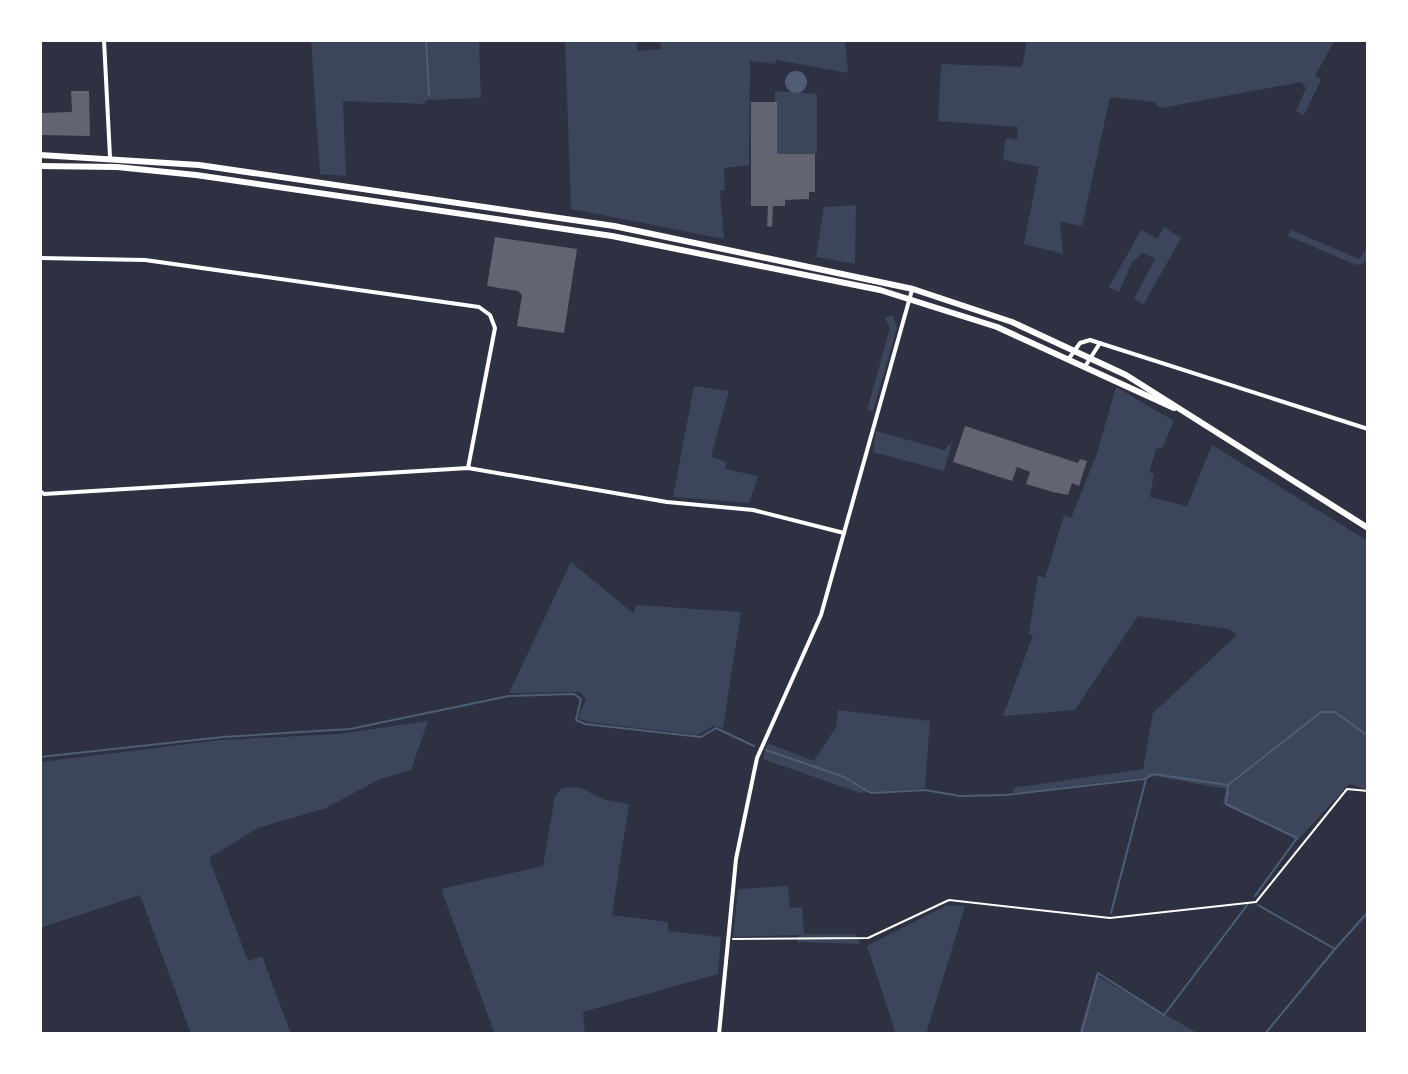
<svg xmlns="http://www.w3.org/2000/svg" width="1408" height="1074" viewBox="0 0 1408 1074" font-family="Manrope,sans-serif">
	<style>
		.green { fill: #3c4559 }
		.water { fill: #4f5d75 }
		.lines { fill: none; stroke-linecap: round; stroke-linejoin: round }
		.stream { stroke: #4f5d75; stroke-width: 2 }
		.building { fill: #626471 }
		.path { stroke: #fff; stroke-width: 2 }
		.minor { stroke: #fff; stroke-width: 4 }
		.primary { stroke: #fff; stroke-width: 6 }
	</style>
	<rect width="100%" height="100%" fill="#2d3142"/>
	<g class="green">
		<polygon points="311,40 479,40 481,98 427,100 424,104 343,101 346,176 320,174"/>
		<polygon points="565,40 636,40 638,51 661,49 660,40 845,40 848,73 776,60 775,64 750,61 749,165 724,168 725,190 720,191 724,239 571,209"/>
		<polygon points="1027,40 1335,40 1315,76 1321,80 1304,115 1296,111 1306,88 1301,82 1161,108 1153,102 1110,97 1082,226 1060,222 1063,254 1024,244 1039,167 1003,160 1006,138 1017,140 1018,127 938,121 941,64 1022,67"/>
		<polygon points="775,91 817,94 817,154 775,154"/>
		<polygon points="856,205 855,264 816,257 824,207"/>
		<polygon points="1164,227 1181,238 1144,304 1134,299 1155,259 1143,253 1132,262 1119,292 1109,287 1141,230 1157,239"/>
		<polygon points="1291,230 1359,259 1368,247 1368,257 1363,264 1356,265 1288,236"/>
		<polygon points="893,315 897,328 873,411 867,410 890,328 885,318"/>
		<polygon points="694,386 729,391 711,457 727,462 725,469 758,476 749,503 673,497"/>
		<polygon points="1116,387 1174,421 1162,449 1157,447 1149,472 1154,474 1150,497 1187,506 1212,445 1368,541 1368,790 1349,784 1298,840 1223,804 1226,789 1154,776 1015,793 1013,788 1143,769 1153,713 1237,635 1229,629 1138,616 1075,710 1003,716 1033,635 1029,634 1038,575 1045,578 1064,515 1071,518 1097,453"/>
		<polygon points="876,431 944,450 952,442 944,471 873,452"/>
		<polygon points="571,562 633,613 636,605 741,612 723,728 713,726 698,735 587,722 578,718 586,699 580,692 509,693"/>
		<polygon points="838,710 930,721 925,788 860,793 763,759 767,743 814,761 836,727"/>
		<polygon points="428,721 411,770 380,779 326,808 258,828 209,858 248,961 262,956 291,1034 191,1034 140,895 40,928 40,762 221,740 338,734"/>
		<polygon points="578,787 606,800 629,804 612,915 668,922 668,931 721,937 718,974 583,1012 585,1034 495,1034 441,889 543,866 555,796 562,788"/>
		<polygon points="788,886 790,908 802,907 804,934 856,934 861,944 797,942 798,935 733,937 738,889"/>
		<polygon points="947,905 965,906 926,1034 896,1034 867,946"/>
		<polygon points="1096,975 1199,1034 1079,1034"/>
	</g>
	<circle class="water" cx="796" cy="82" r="11"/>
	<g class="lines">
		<g class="stream">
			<polyline points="426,40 429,95"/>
			<polyline points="766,750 844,777 871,793 925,790 960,796 1006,795 1144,779 1154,774 1228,785 1321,712 1335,712 1368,736"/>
			<polyline points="40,757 223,737 350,729 509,696 574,694 581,699 576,720 585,724 701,737 716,728 754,746"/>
			<polyline points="1228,786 1226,804 1297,838 1255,896"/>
			<polyline points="1258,905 1335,949 1368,912"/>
			<polyline points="1111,913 1146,779"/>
			<polyline points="1081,1034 1098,973 1164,1015 1248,904"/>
			<polyline points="1265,1034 1335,949"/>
		</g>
	</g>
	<g class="building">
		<polygon points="71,91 89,91 90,136 40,135 40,113 72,112"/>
		<polygon points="751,102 777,102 777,154 815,154 815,192 809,192 809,199 785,200 785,206 773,206 772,227 767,226 768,206 751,206"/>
		<polygon points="495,237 577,249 564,333 517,326 522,295 518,291 487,286"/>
		<polygon points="965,426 1078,463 1080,459 1087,461 1079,486 1072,483 1068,495 1053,492 1026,484 1030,472 1017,467 1012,481 953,462"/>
	</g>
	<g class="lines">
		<polyline class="path" points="733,939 868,938 949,900 1110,918 1256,902 1347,789 1368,791"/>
		<g class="minor">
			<polyline points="104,40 110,157"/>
			<polyline points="40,258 145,260 479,307 490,315 495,328 468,468"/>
			<polyline points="1070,357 1080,343 1090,340 1368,429"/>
			<polyline points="1086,365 1100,343"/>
			<polyline points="40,491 44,494 468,468 667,502 753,510 844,533"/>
			<polyline points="719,1034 736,859 757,758 821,615 912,290"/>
		</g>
		<g class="primary">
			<polyline points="40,155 199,165 614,226 913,289 1012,322 1126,375 1368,528"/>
			<polyline points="40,166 117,167 196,175 612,236 880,290 997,327 1174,408"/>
		</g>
	</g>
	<rect width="1408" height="1074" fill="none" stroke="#ffffff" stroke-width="84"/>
</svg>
